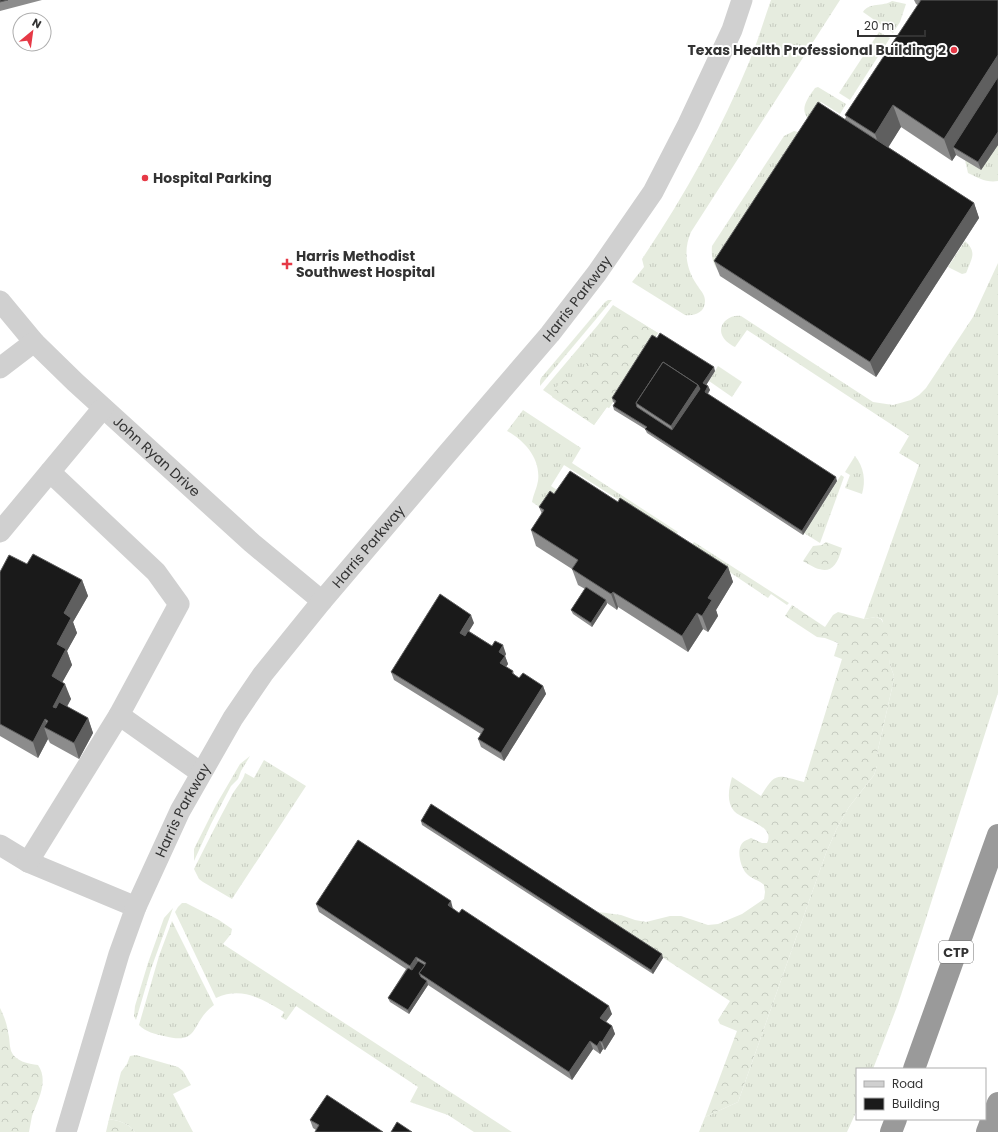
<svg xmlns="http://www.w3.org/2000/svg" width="998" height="1132" viewBox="0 0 998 1132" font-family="Poppins,sans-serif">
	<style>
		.grass { fill: url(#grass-tufts) }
		.forest { fill: url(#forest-crowns) }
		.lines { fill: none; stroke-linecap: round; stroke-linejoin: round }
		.minor { stroke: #d0d0d0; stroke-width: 21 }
		.highway { stroke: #9a9a9a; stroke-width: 22 }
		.wall { fill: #8c8c8c }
		.shaded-wall { fill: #5f5f5f }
		.building { fill: #1a1a1a; stroke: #5f5f5f; fill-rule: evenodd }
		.poi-dot { fill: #e63946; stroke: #fff; stroke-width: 1.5 }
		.labels { text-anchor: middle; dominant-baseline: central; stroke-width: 4; stroke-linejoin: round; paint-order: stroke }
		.shield { fill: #fff; stroke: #707070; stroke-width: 1 }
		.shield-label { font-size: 13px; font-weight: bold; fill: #333 }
		.poi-label { font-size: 14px; font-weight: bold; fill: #333; stroke: #fff; text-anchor: start }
		.street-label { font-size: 14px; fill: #333; stroke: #fff }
	</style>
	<defs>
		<pattern id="grass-tufts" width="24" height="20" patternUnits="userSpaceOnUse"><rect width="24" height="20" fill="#e6ecdf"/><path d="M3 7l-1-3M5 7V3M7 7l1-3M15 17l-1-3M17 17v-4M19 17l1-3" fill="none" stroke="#c6cbc0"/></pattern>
		<pattern id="forest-crowns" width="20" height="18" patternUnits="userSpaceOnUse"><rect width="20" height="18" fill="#e6ecdf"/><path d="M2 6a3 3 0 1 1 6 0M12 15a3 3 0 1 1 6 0" fill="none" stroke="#c6cbc0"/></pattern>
	</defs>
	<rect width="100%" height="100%" fill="#fff"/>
	<g class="grass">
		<path d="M771,0H840L691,232C683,250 686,269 697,285C700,290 705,294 705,301C705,313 694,316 685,315L632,282L644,267L642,259C684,197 721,130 750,60C758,40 764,20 771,0Z"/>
		<path d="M892,1L906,4L900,22L893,33L863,12C869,2 883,7 892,1Z"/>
		<polygon points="879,32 890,38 850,100 839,93"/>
		<path d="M818,87L846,104L840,114L821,102L810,120C798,110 808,98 815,88Z"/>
		<path d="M794,131L798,132L810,138L721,274C713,266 711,257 712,246L784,136Z"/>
		<path d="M998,145V181C987,183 978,178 968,173L965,160Z"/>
		<path d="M965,241C977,252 972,258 967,271L966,273L962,274L948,267Z"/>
		<path d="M998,263V693L922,931L898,1004L873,1069H857V1110L847,1132H699L705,1117L738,1102L826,853L837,828L849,807L874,775L877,766V754L892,688L894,676L890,665L883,623L882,619L876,617L864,619L919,465L899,453L909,436L747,330L735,347C731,345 725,341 723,337C716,325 729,314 741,316L873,402L893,405L911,400L919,395L926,388L973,317Z"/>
		<polygon points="608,300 612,300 540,386 540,381 541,378 605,302"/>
		<polygon points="613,305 658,333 609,408 607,407 594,425 543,390 598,325"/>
		<polygon points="718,366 742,382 732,397 709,381"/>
		<path d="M523,410L581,448L572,463L678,532L675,536L564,465L551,486L557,490L544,510L532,502C533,495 537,488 538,481C541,459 525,441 507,431Z"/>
		<path d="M855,456C864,467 866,481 862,494L845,488L850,475L845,472Z"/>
		<polygon points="841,475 844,477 820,543 804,533"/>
		<polygon points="694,542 789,603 787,605 771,594 768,598 691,546"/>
		<polygon points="250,756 241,771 238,779 231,786 211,824 194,861 194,849 216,805 240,764"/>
		<path d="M264,760L306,786L232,899L203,882L199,879L194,869C206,845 218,821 231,797C235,788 243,782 245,773L254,778Z"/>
		<path d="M182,903H186L219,920L232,929L231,934L223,944L512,1132H474L448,1115L410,1102L418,1087L296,1006L286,1020L281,1017L284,1012C262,999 242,986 216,998L175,912L178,907Z"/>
		<polygon points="173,908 151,969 136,1020 134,1016 135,1006 148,963 164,918"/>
		<path d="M172,921L214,1005C190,1022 201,1046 164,1036C155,1034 146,1032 139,1025L159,956Z"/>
		<path d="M136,1055L178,1067L183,1071L191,1085L173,1094L193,1132H135C129,1123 119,1121 109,1119L121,1072L127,1064L130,1056Z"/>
	</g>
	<g class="forest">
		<path d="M624,321H638L658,333L609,408L607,407L594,425L552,397C554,389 560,380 569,378C574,378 578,379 582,377L587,371L586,362L598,350H611L613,347C608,335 613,326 624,321Z"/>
		<path d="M826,542L842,548C835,574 825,575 803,561L813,546L822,545Z"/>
		<path d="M792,605L825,627L833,615L838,612L864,619L876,617L881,619L887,630L890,665L894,676L892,688L877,754V766L874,775L849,807L837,828L826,853L738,1102L705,1117L737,1031L720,1024L718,1020L730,1001L591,911L621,915L635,920L646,922L670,916H681L708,925L718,924L742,914L764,899L765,892L764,885C759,880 751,879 746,873C741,867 737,853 741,845C743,841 747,840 751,838L762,843H767C776,825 742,820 734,811C726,801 729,788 732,777L761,796C776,771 777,775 804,782L842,659L834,656L838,643L825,638L817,637L785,616Z"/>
		<path d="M0,1008C4,1016 7,1024 8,1032C10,1038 9,1045 11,1051C15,1061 28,1064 38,1065C49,1081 38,1100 32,1116C31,1121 30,1127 29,1132H0Z"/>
		<path d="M109,1119C119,1121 129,1123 135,1132H106Z"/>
	</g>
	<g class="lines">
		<g class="minor">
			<path id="s1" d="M0,301L34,342L75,382L252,543L322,601"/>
			<polyline points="0,368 34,342"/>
			<polyline points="50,472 156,572 179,604 119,715 201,773"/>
			<polyline points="0,532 103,408"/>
			<polyline points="0,845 28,862 136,907"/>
			<polyline points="28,862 119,715"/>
			<path id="s2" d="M66,1132L119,954L136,907L180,811L233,718L263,674L322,601L446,455L550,334L597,273L653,192L688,124L732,30L742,0"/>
		</g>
		<g class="highway">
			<polyline points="914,1069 998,835"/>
			<polyline points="891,1132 896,1119"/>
			<polyline points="987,1132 998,1103"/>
		</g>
	</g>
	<g class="wall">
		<polygon points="0,0 42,0 0,11"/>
		<polygon points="914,0 998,0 998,145 981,170 956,155 952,161 901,127 888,147 974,203 979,218 876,377 720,276 714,261 845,119 846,117 845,115 918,5 916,4"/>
		<polygon points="715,371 706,385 708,386 710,390 708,394 837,481 803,535 647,433 645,429 614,410 613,406 615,403 613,402 612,398"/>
		<polygon points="554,494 618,502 728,567 733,582 716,610 718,616 708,632 703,629 688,652 618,607 617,610 607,603 592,627 573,614 571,610 585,589 578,585 572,569 536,546 531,530 542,514 539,507"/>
		<polygon points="27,564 82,580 88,596 73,622 77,633 67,651 72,665 62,682 71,699 67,707 88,718 93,733 79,759 50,743 48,739 38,758 0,736 0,572"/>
		<polygon points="474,623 469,631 492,646 506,654 505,656 508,664 506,667 513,671 514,674 519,678 543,686 546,694 504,761 481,747 478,739 481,734 394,680 391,672"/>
		<polygon points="421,821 663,958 653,974 422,825"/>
		<polygon points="316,904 453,909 612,1014 606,1022 612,1026 615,1034 605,1050 603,1049 600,1054 593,1049 572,1080 428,985 409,1014 390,1002 388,998 406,969 319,912"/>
		<polygon points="310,1120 383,1132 316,1130 313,1128"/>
	</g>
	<g class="shaded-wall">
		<polygon points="998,55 998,90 953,147 956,155 952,161 944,139"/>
		<polygon points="893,105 901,127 883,156 875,134"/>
		<polygon points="998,132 998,145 981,170 978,162"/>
		<polygon points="974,203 979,218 876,377 870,362"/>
		<polygon points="714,367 715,371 705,387 703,383"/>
		<polygon points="698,385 701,393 674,434 671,426"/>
		<polygon points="708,386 710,390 706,396 705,392"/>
		<polygon points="836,477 837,481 803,535 802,531"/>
		<polygon points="728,567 733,582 716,610 718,616 708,632 702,616 708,598"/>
		<polygon points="82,580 88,596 73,622 77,633 67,651 72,665 57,692 52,676 57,644 64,613"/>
		<polygon points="613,592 618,607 617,610 611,594"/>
		<polygon points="606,600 607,604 592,627 591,623"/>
		<polygon points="697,613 703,629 688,652 682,636"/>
		<polygon points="471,615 474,623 463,641 460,633"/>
		<polygon points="503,645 506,654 505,656 508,664 503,671 500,663 499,652"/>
		<polygon points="65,684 71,699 58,722 53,707"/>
		<polygon points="543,686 546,694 504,761 501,753"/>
		<polygon points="88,718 93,733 79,759 74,743"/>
		<polygon points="45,719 49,730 44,727 48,739 38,758 33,742"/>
		<polygon points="451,901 453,909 448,905"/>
		<polygon points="662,954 663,958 653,974 651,970"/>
		<polygon points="416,957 419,965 413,974 410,966"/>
		<polygon points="427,981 428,985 409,1014 408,1010"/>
		<polygon points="609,1006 612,1014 603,1026 600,1018"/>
		<polygon points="612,1026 615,1034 605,1050 602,1042"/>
		<polygon points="590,1041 593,1049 572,1080 569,1072"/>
		<polygon points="600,1041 603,1049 600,1054 597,1046"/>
	</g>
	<g class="building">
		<polygon points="0,0 8,0 0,2"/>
		<polygon points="921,0 998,0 998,55 944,139 893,105 875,134 845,115"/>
		<polygon points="998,77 998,132 978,162 953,147"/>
		<polygon points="818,102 974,203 870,362 714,261"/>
		<path d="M660,333L714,367L703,383L708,386L705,392L836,477L802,531L645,429L647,427L613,406L616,401L612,398L652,335L657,338ZM663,362L698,385L700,389L672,430L637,407L636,403Z"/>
		<polygon points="663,362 698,385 671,426 636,403"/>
		<polygon points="570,471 618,502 620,498 728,567 708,598 712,600 702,616 697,613 682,636 613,592 611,594 572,569 578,560 531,530 544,510 539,507 550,491 554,494"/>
		<polygon points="33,554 82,580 64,613 71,618 57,644 66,649 52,676 65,684 53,707 56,708 59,702 88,718 74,743 44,727 48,721 45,719 33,742 0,724 0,572 9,555 27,564"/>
		<polygon points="586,587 606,600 591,623 571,610"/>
		<polygon points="440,594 471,615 460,633 465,636 468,631 492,646 495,641 503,645 499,652 505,656 500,663 513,671 512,673 519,678 523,673 543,686 501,753 478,739 484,729 391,672"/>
		<polygon points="431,804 662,954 651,970 421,821"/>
		<polygon points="358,840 451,901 448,905 459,913 462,909 609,1006 600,1018 612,1026 602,1042 600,1041 597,1046 590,1041 569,1072 419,973 426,963 416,957 410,966 316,904"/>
		<polygon points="418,961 425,965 419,973 421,977 427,981 408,1010 388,998 408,968 412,970"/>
		<polygon points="327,1095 383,1132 315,1132 319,1125 310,1120"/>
		<polygon points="397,1122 412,1132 391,1132"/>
	</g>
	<g class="poi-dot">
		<circle cx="954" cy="50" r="4"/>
		<circle cx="145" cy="178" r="4"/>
		<path d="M285 258h4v4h4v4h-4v4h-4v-4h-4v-4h4z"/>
	</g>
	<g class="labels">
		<rect class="shield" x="939" y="941" width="34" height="22" rx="3"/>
		<g class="shield-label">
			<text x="956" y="952">CTP</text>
		</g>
		<g class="poi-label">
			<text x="946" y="50" text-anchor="end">Texas Health Professional Building 2</text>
			<text x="153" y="178">Hospital Parking</text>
			<text x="296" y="256">Harris Methodist<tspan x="296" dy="16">Southwest Hospital</tspan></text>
		</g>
		<g class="street-label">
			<text stroke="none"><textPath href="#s2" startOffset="991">Harris Parkway</textPath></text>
			<text stroke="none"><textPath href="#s1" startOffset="221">John Ryan Drive</textPath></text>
			<text stroke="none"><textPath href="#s2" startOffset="667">Harris Parkway</textPath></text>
			<text stroke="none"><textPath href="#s2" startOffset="343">Harris Parkway</textPath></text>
		</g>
	</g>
	<rect x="856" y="1068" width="130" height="52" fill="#ffffff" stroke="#adadad"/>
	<rect x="864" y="1081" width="20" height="6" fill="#d0d0d0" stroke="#adadad"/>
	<text x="892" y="1088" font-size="12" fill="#333333">Road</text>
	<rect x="864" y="1098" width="20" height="12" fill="#1a1a1a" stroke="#adadad"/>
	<text x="892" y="1108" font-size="12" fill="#333333">Building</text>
	<g transform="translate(32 32) rotate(29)"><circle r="19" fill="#ffffff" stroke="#adadad"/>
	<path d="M0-3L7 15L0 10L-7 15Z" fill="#e63946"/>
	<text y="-6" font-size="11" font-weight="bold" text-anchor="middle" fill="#333333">N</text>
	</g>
	<path d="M858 30v6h67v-6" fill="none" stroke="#333333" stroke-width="2"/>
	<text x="864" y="30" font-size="12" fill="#333333" stroke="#ffffff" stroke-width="3" paint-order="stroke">20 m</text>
</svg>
